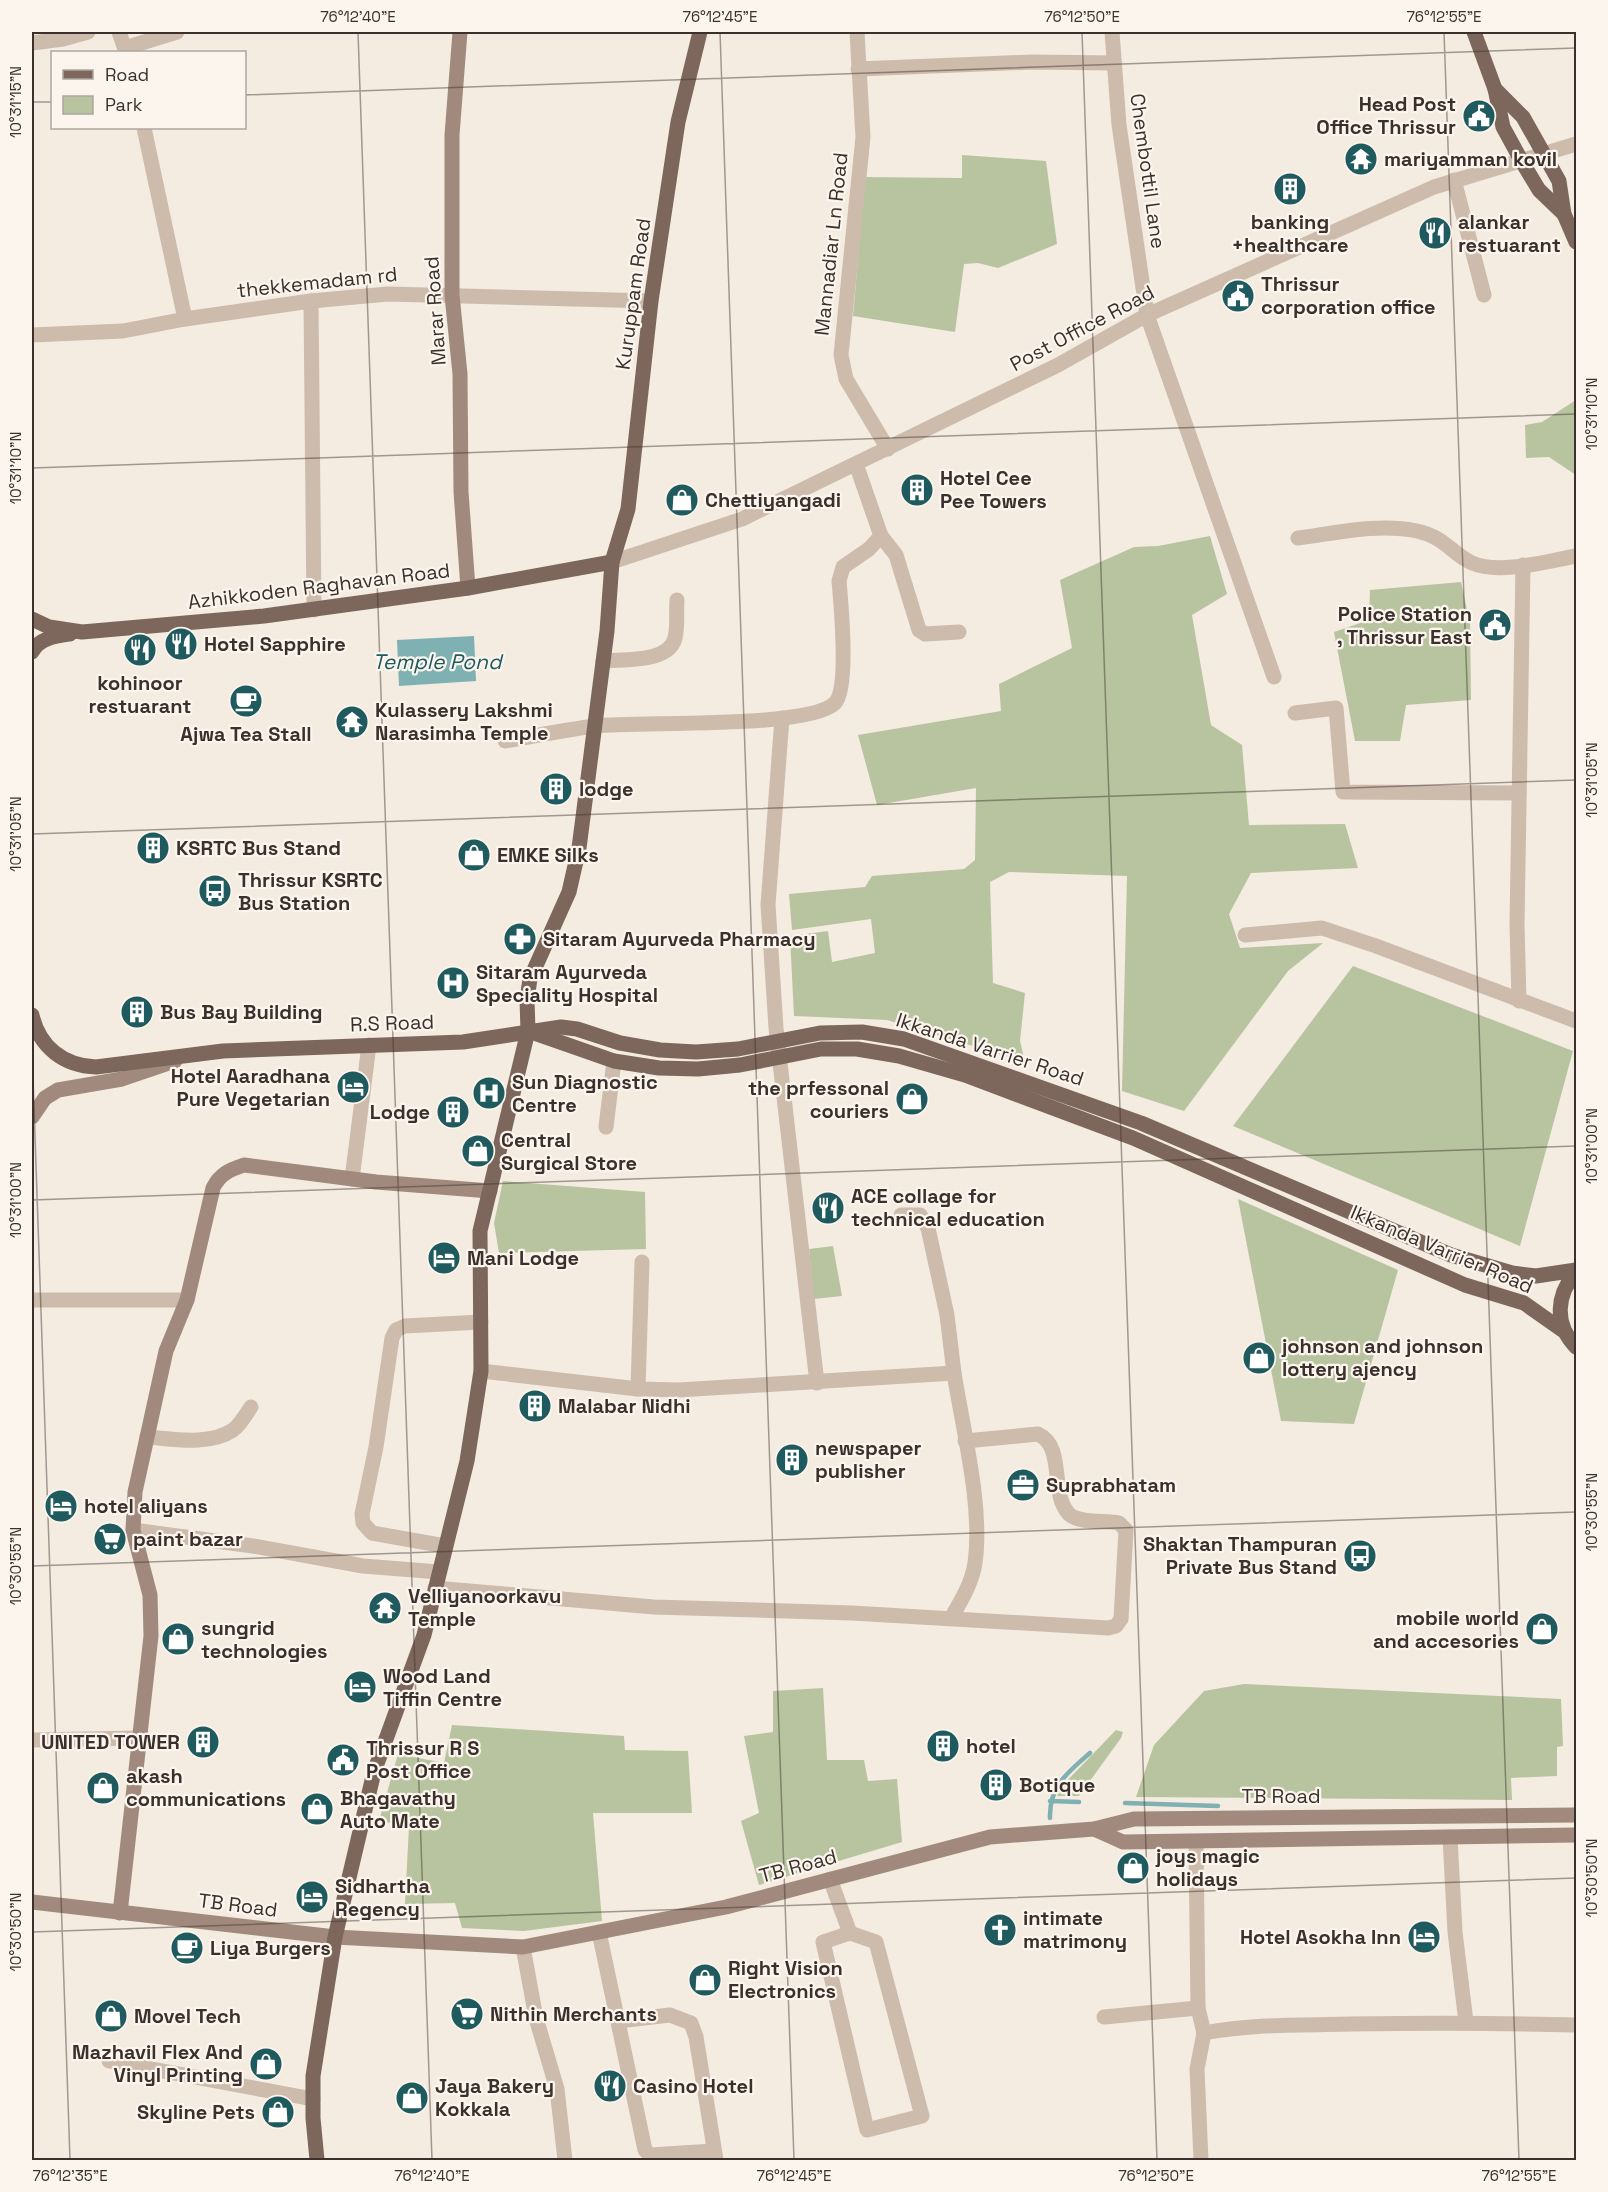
<svg xmlns="http://www.w3.org/2000/svg" width="1608" height="2192" viewBox="0 0 1608 2192" font-family="'Space Grotesk',sans-serif">
	<style>
		.green { fill: #b8c4a0 }
		.water { fill: #7fb0b2 }
		.lines { fill: none; stroke-linecap: round; stroke-linejoin: round }
		.stream { stroke: #7fb0b2; stroke-width: 4.5 }
		.street { stroke: #cdbbac; stroke-width: 15 }
		.secondary { stroke: #a18a7d; stroke-width: 15 }
		.primary { stroke: #7d675c; stroke-width: 15 }
		.ticks { fill: none; stroke: #3b302b; stroke-width: 1.5; stroke-opacity: 0.45 }
		.labels { text-anchor: middle; dominant-baseline: central; stroke-width: 4.5; stroke-linejoin: round; paint-order: stroke }
		.poi-label { font-size: 20px; font-weight: bold; fill: #3b302b; stroke: #fbf5ee; text-anchor: start }
		.street-label { font-size: 20px; fill: #3b302b; stroke: #fbf5ee }
		.water-label { font-size: 21px; font-style: italic; fill: #1f5a5e; stroke: #fbf5ee }
		.neatline { fill: none; stroke: #3b302b; stroke-width: 2 }
		.ticks-label { font-size: 15px; text-anchor: middle; fill: #3b302b }
	</style>
	<rect width="100%" height="100%" fill="#f4ebe1"/>
	<g class="green">
		<polygon points="962,155 1046,161 1057,244 998,268 978,263 964,264 955,332 853,316 865,177 962,178"/>
		<polygon points="1576,400 1576,475 1549,457 1526,458 1525,425 1542,422"/>
		<polygon points="1210,536 1227,594 1192,615 1211,725 1242,745 1249,825 1345,824 1358,868 1251,873 1229,914 1240,948 1323,943 1288,971 1184,1111 1122,1091 1127,876 1009,872 990,882 993,983 1025,993 1020,1041 1025,1062 887,1020 794,1016 790,936 828,931 832,962 875,953 871,919 792,930 789,894 865,887 872,876 964,869 975,860 976,788 877,805 858,735 1001,711 999,684 1072,648 1060,580 1134,547 1158,546"/>
		<polygon points="1461,582 1470,623 1471,700 1406,705 1400,741 1355,741 1334,632 1369,620 1370,590"/>
		<polygon points="1353,966 1573,1051 1520,1246 1233,1126"/>
		<polygon points="503,1181 645,1192 646,1249 499,1253 494,1223"/>
		<polygon points="1238,1199 1398,1270 1354,1424 1281,1421"/>
		<polygon points="833,1246 842,1296 814,1299 809,1249"/>
		<polygon points="1244,1684 1561,1699 1563,1746 1557,1747 1557,1776 1511,1778 1512,1800 1136,1797 1154,1745 1204,1691"/>
		<polygon points="823,1688 827,1760 864,1760 868,1781 897,1779 902,1842 759,1885 741,1821 759,1813 744,1736 773,1732 773,1691"/>
		<polygon points="452,1725 624,1736 625,1750 688,1751 692,1813 593,1813 602,1921 524,1931 462,1928 455,1903 405,1904 409,1826 379,1821 398,1754 444,1763"/>
		<polygon points="1116,1730 1123,1732 1121,1738 1079,1796 1057,1796 1063,1785"/>
	</g>
	<polygon class="water" points="474,636 476,681 399,686 397,640"/>
	<g class="lines">
		<g class="stream">
			<polyline points="1050,1801 1079,1802"/>
			<polyline points="1125,1803 1218,1806"/>
			<path d="M1050,1818C1049,1786 1068,1772 1090,1753"/>
		</g>
		<g class="street">
			<polyline points="119,32 126,52"/>
			<polyline points="857,32 863,137 841,355 846,379 888,449"/>
			<polyline points="1112,32 1119,125 1147,315 1274,677"/>
			<polyline points="32,43 63,39 88,32"/>
			<polyline points="125,48 177,32"/>
			<polyline points="858,69 1032,62 1114,63"/>
			<polyline points="144,128 185,319 311,301 388,294 651,301"/>
			<polyline points="1454,180 1484,295"/>
			<polyline points="311,301 314,610"/>
			<polyline points="32,335 123,331 185,319"/>
			<polyline points="881,536 896,555 919,630 925,634 959,632"/>
			<path d="M1298,538C1337,533 1378,523 1417,531C1445,537 1452,554 1472,563C1499,575 1548,561 1576,556"/>
			<polyline points="612,562 742,519 1058,365 1147,315 1434,187 1576,144"/>
			<path d="M603,661C624,659 669,663 675,638C678,626 676,612 677,600"/>
			<polyline points="1295,713 1336,708 1343,792 1519,793"/>
			<polyline points="782,718 768,905 776,1028 817,1383"/>
			<path d="M505,741C535,736 565,730 595,726C640,721 809,729 835,703C849,688 841,604 839,581L843,567L869,549L881,536L856,464"/>
			<polyline points="1245,935 1322,928 1376,946 1576,1021"/>
			<polyline points="1519,1001 1517,924 1523,565"/>
			<polyline points="606,1127 614,1061"/>
			<polyline points="352,1179 369,1045"/>
			<polyline points="901,1215 920,1215 928,1228 947,1315 954,1373"/>
			<polyline points="32,1300 187,1300"/>
			<path d="M481,1371L638,1389L679,1390L954,1373C963,1430 983,1507 975,1563C972,1583 961,1601 951,1618"/>
			<polyline points="638,1389 642,1262"/>
			<path d="M147,1437C174,1439 209,1446 233,1430C240,1425 246,1414 251,1407"/>
			<polyline points="133,1530 253,1546 363,1566 439,1572"/>
			<polyline points="445,1546 372,1533 363,1523 362,1514 376,1447 392,1338 396,1330 405,1326 481,1322"/>
			<path d="M435,1588L654,1607L852,1613L1108,1628L1116,1626L1121,1619L1126,1530L1119,1523C1106,1520 1079,1524 1069,1514C1049,1493 1066,1447 1038,1434L965,1441"/>
			<polyline points="32,1740 139,1738"/>
			<polyline points="1450,1837 1455,1932 1466,2022"/>
			<polyline points="1196,1842 1198,2008 1204,2033"/>
			<polyline points="830,1879 850,1933 876,1942 922,2116 867,2130 823,1942 850,1933"/>
			<polyline points="599,1932 645,2150 650,2155 714,2151"/>
			<polyline points="523,1947 536,2018 557,2089 565,2160"/>
			<polyline points="1104,2017 1198,2008"/>
			<polyline points="618,2021 670,2015 691,2023 696,2037 716,2160"/>
			<polyline points="109,2061 313,2099"/>
			<path d="M1201,2160L1197,2069L1204,2033C1252,2024 1301,2025 1351,2024C1426,2023 1501,2023 1576,2025"/>
		</g>
		<g class="secondary">
			<polyline points="460,32 452,135 452,295 460,374 461,492 468,588"/>
			<polyline points="32,1117 45,1098 58,1090 122,1079 175,1061"/>
			<polyline points="1094,1829 1123,1842 1576,1835"/>
			<polyline points="32,1902 335,1937 523,1947 726,1907 990,1837 1094,1829 1134,1819 1576,1815"/>
			<path d="M120,1913L151,1636L150,1595L133,1530L135,1492L166,1351L187,1300L213,1188C220,1174 229,1170 244,1165L376,1182L490,1191"/>
		</g>
		<g class="primary">
			<polyline points="1474,32 1495,89 1523,117 1559,181 1564,214 1576,242"/>
			<polyline points="1495,89 1503,127 1521,160 1539,190 1564,214"/>
			<polyline points="32,619 49,627 82,632 264,616 468,588 612,562"/>
			<path d="M32,652C39,638 56,636 70,634"/>
			<path d="M32,1015C39,1047 64,1066 96,1067L223,1051L463,1042L561,1027L577,1029L620,1043L660,1050L696,1052L738,1049L820,1033L862,1032L904,1039L1141,1123L1451,1255L1512,1273L1536,1276L1576,1270"/>
			<polyline points="531,1032 614,1061 659,1068 698,1069 740,1065 821,1049 857,1049 899,1056 965,1075 1133,1138 1465,1285 1524,1303 1565,1332"/>
			<path d="M1576,1272C1556,1295 1554,1324 1576,1347"/>
			<polyline points="317,2160 313,2118 313,2076 335,1937 374,1772 424,1635 467,1461 481,1371 480,1231 528,1031 527,999 530,979 569,892 579,848 607,631 612,562 628,509 651,301 678,122 700,32"/>
		</g>
	</g>
	<path class="ticks" d="M358,32L432,2160M720,32L794,2160M1082,32L1157,2160M1444,32L1519,2160M244,95L1576,48M32,102H52M32,468L1576,414M32,834L1576,780M32,1048L70,2160M32,1200L1576,1146M32,1566L1576,1512M32,1932L1576,1878"/>
	<defs>
		<g id="civic-disc" transform="scale(1.725)"><circle r="9.5" fill="#1f5a5e" stroke="#fbf5ee"/><path d="M-.6-6.5H3V-4.5H.6V-3L4-1V1h2V6H-6V1h2V-1L-.6-3ZM-1.2 2.5V6h2.4V2.5Z" fill="#fff"/></g>
		<g id="temple-disc" transform="scale(1.725)"><circle r="9.5" fill="#1f5a5e" stroke="#fbf5ee"/><path d="M0-6L5-2H3V0L6.5 2.5H4V6H1.5V3h-3V6H-4V2.5H-6.5L-3 0V-2H-5Z" fill="#fff"/></g>
		<g id="building-disc" transform="scale(1.725)"><circle r="9.5" fill="#1f5a5e" stroke="#fbf5ee"/><path d="M-4-6H4V6H1V3H-1V6H-4ZM-2.5-4.3h1.7v1.8h-1.7ZM.8-4.3h1.7v1.8H.8ZM-2.5-1h1.7V.8h-1.7ZM.8-1h1.7V.8H.8Z" fill="#fff"/></g>
		<g id="restaurant-disc" transform="scale(1.725)"><circle r="9.5" fill="#1f5a5e" stroke="#fbf5ee"/><path d="M-5-6h1v4h1v-4h1v4h1v-4h1v5L-1.5 .5V6h-2V.5L-5-1ZM5-6V6H3V1.5H1.5Q1.5-4 5-6Z" fill="#fff"/></g>
		<g id="shop-disc" transform="scale(1.725)"><circle r="9.5" fill="#1f5a5e" stroke="#fbf5ee"/><path d="M-5-2.5h2.3a2.7 3.5 0 0 1 5.4 0H5L5.5 6h-11ZM-1.5-2.5h3a1.5 2.3 0 0 0-3 0Z" fill="#fff"/></g>
		<g id="cafe-disc" transform="scale(1.725)"><circle r="9.5" fill="#1f5a5e" stroke="#fbf5ee"/><path d="M-5.5-4.5H6V0H3Q3 3.5 0 3.5H-2.5Q-5.5 3.5-5.5 0ZM3-3.2v2h1.7v-2ZM-6 4.5H4V6H-6Z" fill="#fff"/></g>
		<g id="bus-disc" transform="scale(1.725)"><circle r="9.5" fill="#1f5a5e" stroke="#fbf5ee"/><path d="M-5-6H5V4H4V6H2V4H-2V6H-4V4H-5ZM-3.5-4V0h7V-4ZM-3.5 1.2v1.5H-2V1.2ZM2 1.2v1.5H3.5V1.2Z" fill="#fff"/></g>
		<g id="pharmacy-disc" transform="scale(1.725)"><circle r="9.5" fill="#1f5a5e" stroke="#fbf5ee"/><path d="M-2-6h4v4h4v4h-4v4h-4v-4h-4v-4h4Z" fill="#fff"/></g>
		<g id="hospital-disc" transform="scale(1.725)"><circle r="9.5" fill="#1f5a5e" stroke="#fbf5ee"/><path d="M-5-5h3v3.5h4V-5h3V5h-3V1.5h-4V5h-3Z" fill="#fff"/></g>
		<g id="hotel-disc" transform="scale(1.725)"><circle r="9.5" fill="#1f5a5e" stroke="#fbf5ee"/><path d="M-6-4.5h1.5V1H6V5H4.5V3h-9V5H-6ZM-4 0a1.8 1.8 0 1 1 3.6 0ZM.5 0V-2.5h3Q6-2.5 6 0Z" fill="#fff"/></g>
		<g id="office-disc" transform="scale(1.725)"><circle r="9.5" fill="#1f5a5e" stroke="#fbf5ee"/><path d="M-6-3h4V-5.5h4V-3h4V5H-6ZM-1-4.5V-3h2v-1.5ZM-6 0V1H6V0Z" fill="#fff"/></g>
		<g id="supermarket-disc" transform="scale(1.725)"><circle r="9.5" fill="#1f5a5e" stroke="#fbf5ee"/><path d="M-6-5.5h2.5l.6 2H6L4.5 2H-2.5L-4.4-4H-6ZM-1.5 3.2a1.3 1.3 0 1 0 .1 0ZM3 3.2a1.3 1.3 0 1 0 .1 0Z" fill="#fff"/></g>
		<g id="church-disc" transform="scale(1.725)"><circle r="9.5" fill="#1f5a5e" stroke="#fbf5ee"/><path d="M-1.2-6h2.4v3.5h3.3v2.4h-3.3V6h-2.4V-.1h-3.3v-2.4h3.3Z" fill="#fff"/></g>
	</defs>
	<g fill-rule="evenodd">
		<use href="#civic-disc" x="1479" y="116"/>
		<use href="#temple-disc" x="1361" y="159"/>
		<use href="#building-disc" x="1290" y="189"/>
		<use href="#restaurant-disc" x="1435" y="233"/>
		<use href="#civic-disc" x="1238" y="296"/>
		<use href="#building-disc" x="917" y="490"/>
		<use href="#shop-disc" x="682" y="500"/>
		<use href="#civic-disc" x="1495" y="625"/>
		<use href="#restaurant-disc" x="181" y="644"/>
		<use href="#restaurant-disc" x="140" y="650"/>
		<use href="#cafe-disc" x="246" y="701"/>
		<use href="#temple-disc" x="352" y="722"/>
		<use href="#building-disc" x="556" y="789"/>
		<use href="#building-disc" x="153" y="848"/>
		<use href="#shop-disc" x="474" y="855"/>
		<use href="#bus-disc" x="215" y="891"/>
		<use href="#pharmacy-disc" x="520" y="939"/>
		<use href="#hospital-disc" x="453" y="983"/>
		<use href="#building-disc" x="137" y="1012"/>
		<use href="#hotel-disc" x="353" y="1087"/>
		<use href="#hospital-disc" x="489" y="1093"/>
		<use href="#shop-disc" x="912" y="1099"/>
		<use href="#building-disc" x="453" y="1112"/>
		<use href="#shop-disc" x="478" y="1151"/>
		<use href="#restaurant-disc" x="828" y="1208"/>
		<use href="#hotel-disc" x="444" y="1258"/>
		<use href="#shop-disc" x="1259" y="1358"/>
		<use href="#building-disc" x="535" y="1406"/>
		<use href="#building-disc" x="792" y="1460"/>
		<use href="#office-disc" x="1023" y="1485"/>
		<use href="#hotel-disc" x="61" y="1506"/>
		<use href="#supermarket-disc" x="110" y="1539"/>
		<use href="#bus-disc" x="1360" y="1556"/>
		<use href="#temple-disc" x="385" y="1608"/>
		<use href="#shop-disc" x="1542" y="1629"/>
		<use href="#shop-disc" x="178" y="1639"/>
		<use href="#hotel-disc" x="360" y="1687"/>
		<use href="#building-disc" x="203" y="1742"/>
		<use href="#building-disc" x="943" y="1746"/>
		<use href="#civic-disc" x="343" y="1760"/>
		<use href="#building-disc" x="996" y="1785"/>
		<use href="#shop-disc" x="103" y="1788"/>
		<use href="#shop-disc" x="317" y="1809"/>
		<use href="#shop-disc" x="1133" y="1868"/>
		<use href="#hotel-disc" x="312" y="1897"/>
		<use href="#church-disc" x="1000" y="1930"/>
		<use href="#hotel-disc" x="1424" y="1937"/>
		<use href="#cafe-disc" x="187" y="1948"/>
		<use href="#shop-disc" x="705" y="1980"/>
		<use href="#supermarket-disc" x="467" y="2014"/>
		<use href="#shop-disc" x="111" y="2016"/>
		<use href="#shop-disc" x="266" y="2064"/>
		<use href="#restaurant-disc" x="610" y="2086"/>
		<use href="#shop-disc" x="412" y="2098"/>
		<use href="#shop-disc" x="278" y="2112"/>
	</g>
	<g class="labels">
		<g class="poi-label">
			<text x="1456" y="104" text-anchor="end">Head Post<tspan x="1456" dy="23">Office Thrissur</tspan></text>
			<text x="1384" y="159">mariyamman kovil</text>
			<text x="1290" y="222" text-anchor="middle">banking<tspan x="1290" dy="23">+healthcare</tspan></text>
			<text x="1458" y="222">alankar<tspan x="1458" dy="23">restuarant</tspan></text>
			<text x="1261" y="284">Thrissur<tspan x="1261" dy="23">corporation office</tspan></text>
			<text x="940" y="478">Hotel Cee<tspan x="940" dy="23">Pee Towers</tspan></text>
			<text x="705" y="500">Chettiyangadi</text>
			<text x="1472" y="614" text-anchor="end">Police Station<tspan x="1472" dy="23">, Thrissur East</tspan></text>
			<text x="204" y="644">Hotel Sapphire</text>
			<text x="140" y="683" text-anchor="middle">kohinoor<tspan x="140" dy="23">restuarant</tspan></text>
			<text x="375" y="710">Kulassery Lakshmi<tspan x="375" dy="23">Narasimha Temple</tspan></text>
			<text x="246" y="734" text-anchor="middle">Ajwa Tea Stall</text>
			<text x="579" y="789">lodge</text>
			<text x="176" y="848">KSRTC Bus Stand</text>
			<text x="497" y="855">EMKE Silks</text>
			<text x="238" y="880">Thrissur KSRTC<tspan x="238" dy="23">Bus Station</tspan></text>
			<text x="543" y="939">Sitaram Ayurveda Pharmacy</text>
			<text x="476" y="972">Sitaram Ayurveda<tspan x="476" dy="23">Speciality Hospital</tspan></text>
			<text x="160" y="1012">Bus Bay Building</text>
			<text x="330" y="1076" text-anchor="end">Hotel Aaradhana<tspan x="330" dy="23">Pure Vegetarian</tspan></text>
			<text x="512" y="1082">Sun Diagnostic<tspan x="512" dy="23">Centre</tspan></text>
			<text x="889" y="1088" text-anchor="end">the prfessonal<tspan x="889" dy="23">couriers</tspan></text>
			<text x="430" y="1112" text-anchor="end">Lodge</text>
			<text x="501" y="1140">Central<tspan x="501" dy="23">Surgical Store</tspan></text>
			<text x="851" y="1196">ACE collage for<tspan x="851" dy="23">technical education</tspan></text>
			<text x="467" y="1258">Mani Lodge</text>
			<text x="1282" y="1346">johnson and johnson<tspan x="1282" dy="23">lottery ajency</tspan></text>
			<text x="558" y="1406">Malabar Nidhi</text>
			<text x="815" y="1448">newspaper<tspan x="815" dy="23">publisher</tspan></text>
			<text x="1046" y="1485">Suprabhatam</text>
			<text x="84" y="1506">hotel aliyans</text>
			<text x="133" y="1539">paint bazar</text>
			<text x="1337" y="1544" text-anchor="end">Shaktan Thampuran<tspan x="1337" dy="23">Private Bus Stand</tspan></text>
			<text x="408" y="1596">Velliyanoorkavu<tspan x="408" dy="23">Temple</tspan></text>
			<text x="1519" y="1618" text-anchor="end">mobile world<tspan x="1519" dy="23">and accesories</tspan></text>
			<text x="201" y="1628">sungrid<tspan x="201" dy="23">technologies</tspan></text>
			<text x="383" y="1676">Wood Land<tspan x="383" dy="23">Tiffin Centre</tspan></text>
			<text x="180" y="1742" text-anchor="end">UNITED TOWER</text>
			<text x="966" y="1746">hotel</text>
			<text x="366" y="1748">Thrissur R S<tspan x="366" dy="23">Post Office</tspan></text>
			<text x="126" y="1776">akash<tspan x="126" dy="23">communications</tspan></text>
			<text x="1019" y="1785">Botique</text>
			<text x="340" y="1798">Bhagavathy<tspan x="340" dy="23">Auto Mate</tspan></text>
			<text x="1156" y="1856">joys magic<tspan x="1156" dy="23">holidays</tspan></text>
			<text x="335" y="1886">Sidhartha<tspan x="335" dy="23">Regency</tspan></text>
			<text x="1023" y="1918">intimate<tspan x="1023" dy="23">matrimony</tspan></text>
			<text x="1401" y="1937" text-anchor="end">Hotel Asokha Inn</text>
			<text x="210" y="1948">Liya Burgers</text>
			<text x="728" y="1968">Right Vision<tspan x="728" dy="23">Electronics</tspan></text>
			<text x="490" y="2014">Nithin Merchants</text>
			<text x="134" y="2016">Movel Tech</text>
			<text x="243" y="2052" text-anchor="end">Mazhavil Flex And<tspan x="243" dy="23">Vinyl Printing</tspan></text>
			<text x="435" y="2086">Jaya Bakery<tspan x="435" dy="23">Kokkala</tspan></text>
			<text x="633" y="2086">Casino Hotel</text>
			<text x="255" y="2112" text-anchor="end">Skyline Pets</text>
		</g>
		<g class="street-label">
			<text transform="translate(1148 171) rotate(82)">Chembottil Lane</text>
			<text transform="translate(831 244) rotate(-84)">Mannadiar Ln Road</text>
			<text transform="translate(317 282) rotate(-6)">thekkemadam rd</text>
			<text transform="translate(633 294) rotate(-82)">Kuruppam Road</text>
			<text transform="translate(435 311) rotate(-94)">Marar Road</text>
			<text transform="translate(1082 328) rotate(-28)">Post Office Road</text>
			<text transform="translate(319 586) rotate(-7)">Azhikkoden Raghavan Road</text>
			<text transform="translate(392 1023) rotate(-2)">R.S Road</text>
			<text transform="translate(990 1049) rotate(18)">Ikkanda Varrier Road</text>
			<text transform="translate(1442 1249) rotate(23)">Ikkanda Varrier Road</text>
			<text x="1281" y="1796">TB Road</text>
			<text transform="translate(798 1866) rotate(-15)">TB Road</text>
			<text transform="translate(238 1905) rotate(7)">TB Road</text>
		</g>
		<g class="water-label">
			<text x="437" y="661">Temple Pond</text>
		</g>
	</g>
	<rect width="1608" height="2192" fill="none" stroke="#fbf5ee" stroke-width="66"/>
	<rect x="51" y="51" width="195" height="78" fill="#fbf5ee" stroke="#aea6a0" stroke-width="1.5"/>
	<rect x="63" y="70" width="30" height="9" fill="#7d675c" stroke="#aea6a0" stroke-width="1.5"/>
	<text x="105" y="81" font-size="18" fill="#3b302b">Road</text>
	<rect x="63" y="96" width="30" height="18" fill="#b8c4a0" stroke="#aea6a0" stroke-width="1.5"/>
	<text x="105" y="111" font-size="18" fill="#3b302b">Park</text>
	<rect x="33" y="33" width="1542" height="2126" class="neatline"/>
	<g class="ticks-label">
		<text x="358" y="22">76°12'40"E</text>
		<text x="720" y="22">76°12'45"E</text>
		<text x="1082" y="22">76°12'50"E</text>
		<text x="1444" y="22">76°12'55"E</text>
		<text transform="translate(16 102) rotate(-90)" y="5">10°31'15"N</text>
		<text transform="translate(1592 414) rotate(-90)" y="5">10°31'10"N</text>
		<text transform="translate(16 468) rotate(-90)" y="5">10°31'10"N</text>
		<text transform="translate(1592 780) rotate(-90)" y="5">10°31'05"N</text>
		<text transform="translate(16 834) rotate(-90)" y="5">10°31'05"N</text>
		<text transform="translate(1592 1146) rotate(-90)" y="5">10°31'00"N</text>
		<text transform="translate(16 1200) rotate(-90)" y="5">10°31'00"N</text>
		<text transform="translate(1592 1512) rotate(-90)" y="5">10°30'55"N</text>
		<text transform="translate(16 1566) rotate(-90)" y="5">10°30'55"N</text>
		<text transform="translate(1592 1878) rotate(-90)" y="5">10°30'50"N</text>
		<text transform="translate(16 1932) rotate(-90)" y="5">10°30'50"N</text>
		<text x="70" y="2181">76°12'35"E</text>
		<text x="432" y="2181">76°12'40"E</text>
		<text x="794" y="2181">76°12'45"E</text>
		<text x="1156" y="2181">76°12'50"E</text>
		<text x="1519" y="2181">76°12'55"E</text>
	</g>
</svg>
